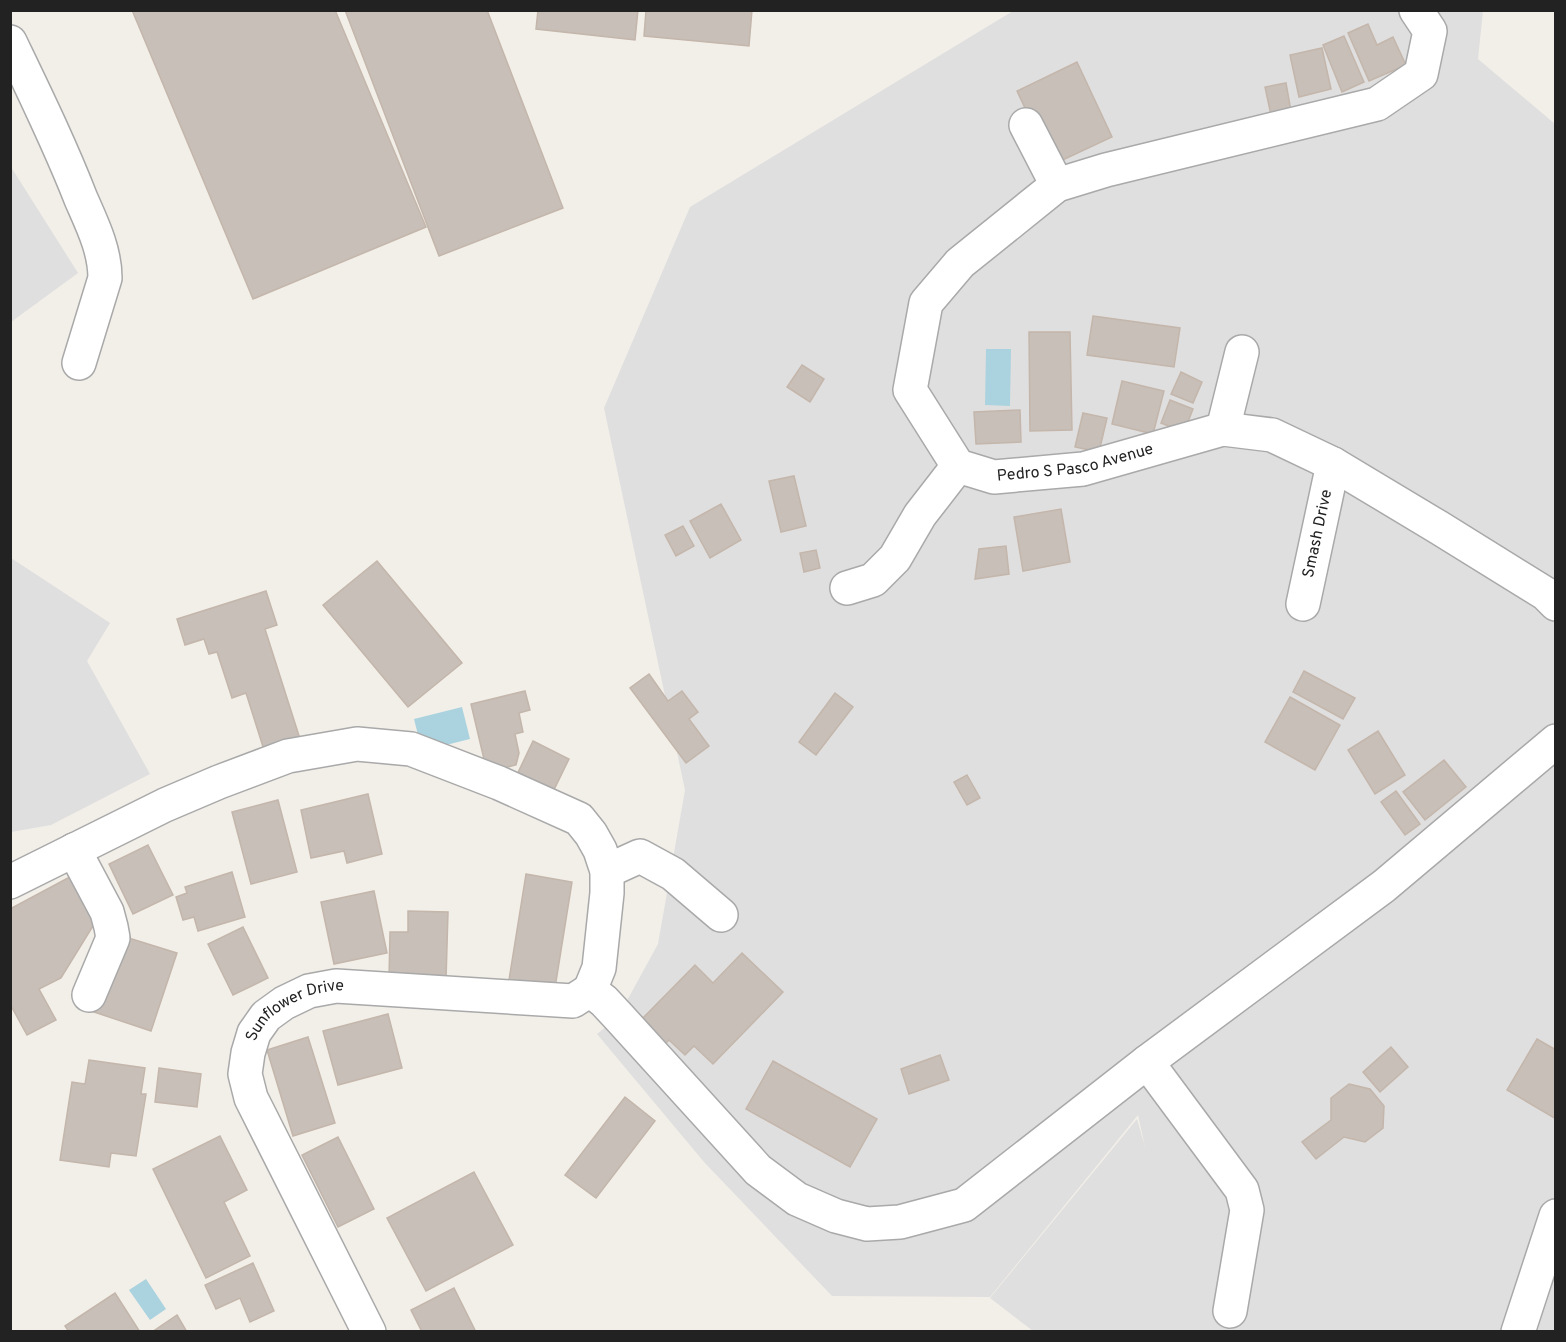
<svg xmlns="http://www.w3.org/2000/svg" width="1566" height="1342" viewBox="0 0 1566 1342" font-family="Overpass,sans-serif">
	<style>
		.residential { fill: #e0dfdf }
		.water { fill: #aad3df }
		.building { fill: #c7bfb8; stroke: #c4b6ab; stroke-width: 1.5 }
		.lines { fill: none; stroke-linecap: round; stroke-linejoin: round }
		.minor-casing { stroke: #a9a9a9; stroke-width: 36 }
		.minor { stroke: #fff; stroke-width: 33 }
		.labels { text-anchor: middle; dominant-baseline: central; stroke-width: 5; stroke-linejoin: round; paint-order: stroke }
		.street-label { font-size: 16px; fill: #222; stroke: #fff }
	</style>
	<rect width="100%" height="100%" fill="#f2efe9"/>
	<g class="residential">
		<polygon points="1013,11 1483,11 1478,59 1555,124 1555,1331 1033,1331 990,1298 1137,1119 1145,1147 1138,1115 990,1297 832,1296 704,1162 597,1034 618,1017 658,944 685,790 604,408 690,207"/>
		<polygon points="11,167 78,273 11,322 10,322"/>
		<polygon points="11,558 110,623 87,661 150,774 51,825 11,832"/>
	</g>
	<g class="water">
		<polygon points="986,349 1011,349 1010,406 985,405"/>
		<polygon points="462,707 470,739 422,751 414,719"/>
		<polygon points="146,1279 166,1309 150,1320 129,1290"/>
	</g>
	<g class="building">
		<polygon points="132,10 335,10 426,227 253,299"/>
		<polygon points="345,10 487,10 563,208 439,256"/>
		<polygon points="538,10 638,10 635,40 536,29"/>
		<polygon points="646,10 752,10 749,46 644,36"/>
		<polygon points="1368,24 1377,45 1393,37 1406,65 1369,81 1348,33"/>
		<polygon points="1344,36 1364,82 1342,92 1323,45"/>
		<polygon points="1322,48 1331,89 1299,97 1290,55"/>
		<polygon points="1077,62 1112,137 1052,165 1017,91"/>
		<polygon points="1286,83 1291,111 1271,115 1265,87"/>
		<polygon points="1093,316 1180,328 1174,367 1087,355"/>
		<polygon points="1029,332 1070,332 1072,430 1030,431"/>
		<polygon points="802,365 824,379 810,402 787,387"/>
		<polygon points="1181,372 1202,382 1193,403 1171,394"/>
		<polygon points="1122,381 1164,391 1153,434 1112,424"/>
		<polygon points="1170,400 1193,409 1184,432 1161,423"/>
		<polygon points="1020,410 1021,442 976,444 974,412"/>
		<polygon points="1083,413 1107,418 1099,452 1075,447"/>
		<polygon points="794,476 806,526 781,532 769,481"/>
		<polygon points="721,504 741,540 710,558 690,521"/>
		<polygon points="1061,509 1070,562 1023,571 1014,517"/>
		<polygon points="683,526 694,546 676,556 665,535"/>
		<polygon points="1006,546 1009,574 975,579 979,549"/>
		<polygon points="816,550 820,568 804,572 800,553"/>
		<polygon points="377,561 462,663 408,707 323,605"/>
		<polygon points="266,591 277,625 265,629 301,742 265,753 246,693 232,698 217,652 209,654 204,639 185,645 177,619"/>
		<polygon points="1304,671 1355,698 1343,719 1293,692"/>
		<polygon points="649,674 668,701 682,691 698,712 689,719 709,746 686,763 630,688"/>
		<polygon points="525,691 530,710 519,713 523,732 515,734 519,753 516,765 487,772 471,704"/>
		<polygon points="835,693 853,707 816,755 799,742"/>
		<polygon points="1290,697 1340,725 1315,770 1265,742"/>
		<polygon points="1378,731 1405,775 1375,794 1348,750"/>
		<polygon points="533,741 569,759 549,800 513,783"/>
		<polygon points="1444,760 1466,787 1425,820 1403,792"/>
		<polygon points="967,775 980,798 967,805 954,782"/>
		<polygon points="1396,791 1420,824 1405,835 1381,802"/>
		<polygon points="368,794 382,854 347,863 344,851 311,858 301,810"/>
		<polygon points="278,800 297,872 251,884 232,812"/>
		<polygon points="148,845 173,895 133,914 109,864"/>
		<polygon points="79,872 101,913 61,978 39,989 56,1020 27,1035 10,1004 10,909"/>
		<polygon points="232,872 245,917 198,931 194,917 183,920 176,897 187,893 185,887"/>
		<polygon points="526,874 572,882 555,988 509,980"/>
		<polygon points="374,891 387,953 334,964 321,902"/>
		<polygon points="408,911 448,912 446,980 389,979 390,932 408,932"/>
		<polygon points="243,927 268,978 233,995 208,944"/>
		<polygon points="119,935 177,953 151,1031 94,1012"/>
		<polygon points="742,953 783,992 713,1064 694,1046 685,1055 669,1040 662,1047 638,1023 695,965 713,983"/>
		<polygon points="388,1014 402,1068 338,1085 323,1031"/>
		<polygon points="308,1037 335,1123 293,1136 267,1050"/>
		<polygon points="1537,1039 1556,1050 1556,1119 1507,1090"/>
		<polygon points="1391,1047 1408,1067 1380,1092 1363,1072"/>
		<polygon points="940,1055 949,1080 909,1094 901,1069"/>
		<polygon points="89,1060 145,1068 141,1094 146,1094 136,1156 111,1153 109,1167 60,1160 72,1082 85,1084"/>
		<polygon points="773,1061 877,1119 850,1167 746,1109"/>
		<polygon points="159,1068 201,1074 197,1107 155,1102"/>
		<polygon points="1349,1084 1370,1089 1384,1106 1383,1128 1365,1142 1344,1137 1316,1159 1302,1142 1331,1120 1331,1098"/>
		<polygon points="625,1097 655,1121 596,1198 565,1175"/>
		<polygon points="220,1136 247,1190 224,1202 250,1256 206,1278 153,1169"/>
		<polygon points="338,1137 374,1209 338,1227 302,1155"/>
		<polygon points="474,1172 513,1245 426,1291 387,1218"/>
		<polygon points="253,1263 274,1311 250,1322 240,1298 216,1309 205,1285"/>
		<polygon points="454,1288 476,1332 422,1332 411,1310"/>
		<polygon points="115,1293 140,1332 69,1332 65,1326"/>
		<polygon points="177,1315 187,1332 152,1332"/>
	</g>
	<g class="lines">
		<g class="minor-casing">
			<g id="minor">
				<path id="s1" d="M1416,10L1430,31L1421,74L1377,104L1106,170L1057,185L960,263L926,303L910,390L958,466L994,477L1083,469L1223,429L1272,435L1333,464L1438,527L1546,594L1556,604"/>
				<path d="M10,42C35,94 60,145 81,199C92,224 105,250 105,278L79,363"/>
				<polyline points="1026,125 1057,185"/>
				<polyline points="1223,429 1242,352"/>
				<polyline points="847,588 873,580 895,558 920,515 958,466"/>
				<path id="s2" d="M1303,604L1333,464"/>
				<polyline points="74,850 107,912 111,927 113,938 89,995"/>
				<polyline points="607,871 640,856 673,874 721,915"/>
				<polyline points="10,882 165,805 219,782 288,756 357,744 411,749 499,783 579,819 591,834 600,850 607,871 607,893 599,968 590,990"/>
				<polyline points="590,990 604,1001 618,1016 758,1170 797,1199 836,1216 867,1224 900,1222 964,1205 1147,1062 1384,886 1556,741"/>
				<polyline points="1147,1062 1242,1190 1247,1210 1230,1311"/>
				<path id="s3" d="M369,1332L251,1098L245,1074L248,1053L254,1033L266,1016L284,1003L309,991L336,986L573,1001L590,990"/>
				<polyline points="1518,1332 1556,1216"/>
			</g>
		</g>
		<use href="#minor" class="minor"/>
	</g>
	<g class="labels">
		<g class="street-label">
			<text stroke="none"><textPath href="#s1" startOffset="928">Pedro S Pasco Avenue</textPath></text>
			<text stroke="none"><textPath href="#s2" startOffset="72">Smash Drive</textPath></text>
			<text stroke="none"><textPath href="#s3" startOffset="378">Sunflower Drive</textPath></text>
		</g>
	</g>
	<rect width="1566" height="1342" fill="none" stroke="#222222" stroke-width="24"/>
</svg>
